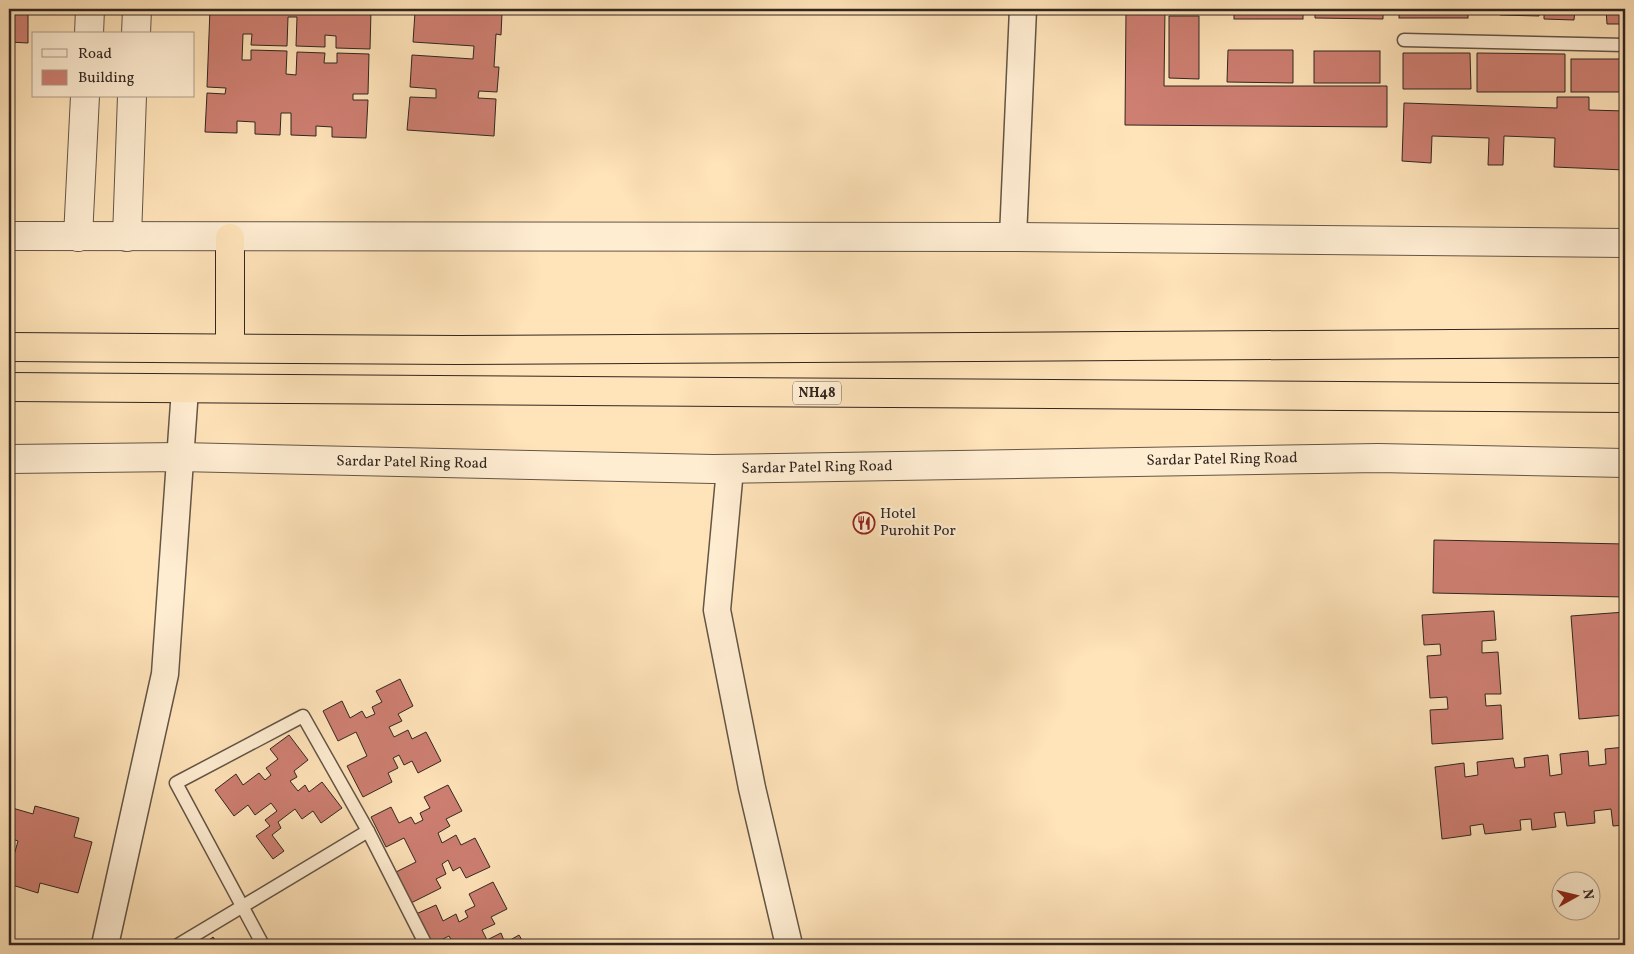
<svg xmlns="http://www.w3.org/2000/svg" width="1634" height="954" viewBox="0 0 1634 954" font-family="Vollkorn,serif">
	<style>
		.building { fill: #ce7f72; stroke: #312620 }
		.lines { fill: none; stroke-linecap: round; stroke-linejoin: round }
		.service-casing { stroke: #645546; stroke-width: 15 }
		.minor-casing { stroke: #645546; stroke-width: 29 }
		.tertiary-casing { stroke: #645546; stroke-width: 30 }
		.trunk-casing { stroke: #312620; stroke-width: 30 }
		.service { stroke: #ffedd2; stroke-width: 12 }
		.minor { stroke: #ffedd2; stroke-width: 26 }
		.tertiary { stroke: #ffedd2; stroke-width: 28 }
		.trunk { stroke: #ffe3b9; stroke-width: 28 }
		.labels { text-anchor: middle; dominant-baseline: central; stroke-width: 4.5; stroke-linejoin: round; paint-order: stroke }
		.shield { fill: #ffedd2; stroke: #6f6255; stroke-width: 1 }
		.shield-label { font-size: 14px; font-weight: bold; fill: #312620 }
		.street-label { font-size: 15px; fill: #312620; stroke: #ffedd2 }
		.poi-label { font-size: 15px; fill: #312620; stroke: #ffedd2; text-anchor: start }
	</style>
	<rect width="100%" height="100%" fill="#ffe3b9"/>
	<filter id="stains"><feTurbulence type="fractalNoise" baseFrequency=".004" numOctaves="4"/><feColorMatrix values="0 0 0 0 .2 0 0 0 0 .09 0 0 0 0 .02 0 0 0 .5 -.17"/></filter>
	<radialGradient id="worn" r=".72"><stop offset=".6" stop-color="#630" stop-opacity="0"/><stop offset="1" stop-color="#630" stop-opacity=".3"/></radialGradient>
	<g class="building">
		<polygon points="9,9 28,9 28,43 9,42"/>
		<polygon points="210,9 371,10 370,49 336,48 336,36 325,35 325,47 296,46 297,17 288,17 287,46 251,45 252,34 243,34 242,60 251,60 251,50 287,51 286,74 296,75 297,52 325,53 324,63 337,63 337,53 369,54 368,94 353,94 353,100 368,100 366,138 332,137 332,127 316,126 316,136 291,135 291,113 281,113 280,135 255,134 255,122 237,121 237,133 205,132 207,93 225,94 226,88 207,87"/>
		<polygon points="441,9 483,9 483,12 502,13 501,35 496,34 494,67 499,67 497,92 479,91 478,98 496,99 494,136 407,130 410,97 436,98 436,89 410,87 412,55 473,59 474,46 413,42 415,12 440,14"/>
		<polygon points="1126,9 1165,9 1164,86 1387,86 1387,127 1125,125"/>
		<rect x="1234" y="9" width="69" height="10"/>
		<polygon points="1315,9 1383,9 1383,19 1315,18"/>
		<rect x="1399" y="9" width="69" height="9"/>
		<polygon points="1500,9 1539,9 1539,16 1500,15"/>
		<polygon points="1544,9 1575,9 1574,20 1544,19"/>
		<polygon points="1606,9 1625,9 1625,24 1607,24"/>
		<polygon points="1169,16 1199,16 1199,79 1169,78"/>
		<polygon points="1228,50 1293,50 1293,83 1227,82"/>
		<rect x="1314" y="51" width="66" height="32"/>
		<polygon points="1403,53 1470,53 1471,89 1403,89"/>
		<polygon points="1477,53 1565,54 1565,92 1477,92"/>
		<rect x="1571" y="59" width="54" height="33"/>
		<polygon points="1557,97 1589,97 1589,110 1625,111 1625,170 1554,167 1555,138 1504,136 1503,165 1488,165 1489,138 1432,136 1431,163 1402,161 1404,103 1557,108"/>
		<polygon points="1434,540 1625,544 1625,597 1433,593"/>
		<polygon points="1494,611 1496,640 1482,641 1482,653 1498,652 1501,694 1485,694 1486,706 1501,705 1503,739 1432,744 1430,710 1448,709 1447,697 1430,698 1427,656 1441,655 1440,644 1424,645 1422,615"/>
		<polygon points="1625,612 1625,715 1579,719 1571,616"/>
		<polygon points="400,679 413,706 398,714 402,721 389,727 394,737 408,730 412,739 426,732 441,761 418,773 412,761 404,765 399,755 393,758 398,768 388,773 392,782 363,797 347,766 367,756 356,732 338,741 323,711 342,701 350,718 362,711 366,718 375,714 372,707 382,702 376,691"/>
		<polygon points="289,735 308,760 294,771 297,777 290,781 298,791 305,785 309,792 322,782 342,808 321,823 313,811 302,819 295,809 278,822 281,828 272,835 284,851 273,859 256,836 270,826 265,820 277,811 271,803 255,815 248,805 234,816 215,790 236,774 243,785 259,773 265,780 271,775 266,768 278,759 270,749"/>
		<polygon points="1625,747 1625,825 1613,826 1611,809 1594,811 1595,823 1567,826 1565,812 1554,813 1556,827 1532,830 1531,819 1520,820 1521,830 1485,834 1483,824 1470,826 1471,835 1442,839 1435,767 1464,763 1465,777 1478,775 1477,762 1513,758 1515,768 1525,767 1524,758 1548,755 1550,776 1562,774 1560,754 1588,751 1589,766 1606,764 1605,749"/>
		<polygon points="448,785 462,811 446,819 450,826 438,833 442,843 456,835 461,845 475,838 490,867 466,878 460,867 453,871 448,860 442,864 446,874 436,879 441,888 411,903 396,872 416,862 404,838 386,847 371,817 391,807 399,823 411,817 415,824 423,820 420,813 430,808 424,797"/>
		<polygon points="35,806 79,818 74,837 92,842 78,893 40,883 38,893 9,884 9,873 18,841 9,838 9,807 33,814"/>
		<polygon points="493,882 507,909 491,917 495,924 482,930 487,940 501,933 505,943 519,935 525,945 454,945 449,936 431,945 416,914 436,905 443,921 456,914 459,922 468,917 465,911 475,906 469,894"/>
		<polygon points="213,937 219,945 203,945"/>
	</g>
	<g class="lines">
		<g class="service-casing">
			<g id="service">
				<polyline points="1404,40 1625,45"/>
				<polyline points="178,945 368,831 426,945"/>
				<polyline points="263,945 176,783 303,716 368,831"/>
			</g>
		</g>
		<g class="minor-casing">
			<g id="minor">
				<polyline points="1013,237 1023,9"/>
				<polyline points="730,469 717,610 752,788 789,945"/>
				<polyline points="105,945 165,674 185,389"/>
			</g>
		</g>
		<g class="tertiary-casing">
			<g id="tertiary">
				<polyline points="89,34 90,9"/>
				<polyline points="136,34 137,9"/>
				<polyline points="9,236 1013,237 1625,243"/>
				<polyline points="78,237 85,96"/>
				<polyline points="127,237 132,96"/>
				<polyline points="9,459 180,457 713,469 1378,458 1625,463"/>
			</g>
		</g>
		<g class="trunk-casing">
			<g id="trunk">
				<polyline points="9,347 458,350 1625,343"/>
				<polyline points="230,348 230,238"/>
				<polyline points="9,387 1625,398"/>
			</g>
		</g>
		<use href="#service" class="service"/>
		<use href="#minor" class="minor"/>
		<use href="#tertiary" class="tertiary"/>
		<use href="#trunk" class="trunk"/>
	</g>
	<defs>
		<g id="restaurant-ring" transform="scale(1.125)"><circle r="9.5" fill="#ffedd2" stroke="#8f2418" stroke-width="1.5"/><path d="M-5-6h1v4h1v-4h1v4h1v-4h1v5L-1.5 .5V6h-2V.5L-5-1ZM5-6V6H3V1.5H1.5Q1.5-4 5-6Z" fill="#8f2418"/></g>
	</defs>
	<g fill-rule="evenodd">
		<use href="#restaurant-ring" x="864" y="523"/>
	</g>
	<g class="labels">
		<rect class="shield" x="793" y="381.5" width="48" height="23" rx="4"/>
		<g class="shield-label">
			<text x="817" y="393">NH48</text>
		</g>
		<g class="street-label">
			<text transform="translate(1222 460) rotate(-1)">Sardar Patel Ring Road</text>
			<text transform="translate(412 463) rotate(1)">Sardar Patel Ring Road</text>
			<text transform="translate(817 468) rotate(-1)">Sardar Patel Ring Road</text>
		</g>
		<g class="poi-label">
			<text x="880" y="514">Hotel<tspan x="880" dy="17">Purohit Por</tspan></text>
		</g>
	</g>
	<rect width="1634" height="954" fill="none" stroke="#ffe3b9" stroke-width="30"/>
	<rect x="10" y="10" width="1614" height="934" fill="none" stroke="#312620" stroke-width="2.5"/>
	<rect x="15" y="15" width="1604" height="924" fill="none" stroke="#312620"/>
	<rect x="32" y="32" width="162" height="65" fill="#ffedd2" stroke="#ad9d8b"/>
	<rect x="42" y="49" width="25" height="8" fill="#ffedd2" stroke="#ad9d8b"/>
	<text x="78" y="58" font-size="15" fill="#312620">Road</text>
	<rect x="42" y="70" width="25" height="15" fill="#ce7f72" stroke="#ad9d8b"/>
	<text x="78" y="82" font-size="15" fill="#312620">Building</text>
	<g transform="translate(1576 896) rotate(82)"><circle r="24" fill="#ffedd2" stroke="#ad9d8b"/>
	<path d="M0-4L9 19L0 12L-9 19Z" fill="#8f2418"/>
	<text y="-8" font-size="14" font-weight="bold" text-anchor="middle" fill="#312620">N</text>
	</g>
	<rect width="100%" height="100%" filter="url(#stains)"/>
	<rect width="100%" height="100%" fill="url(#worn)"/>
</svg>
